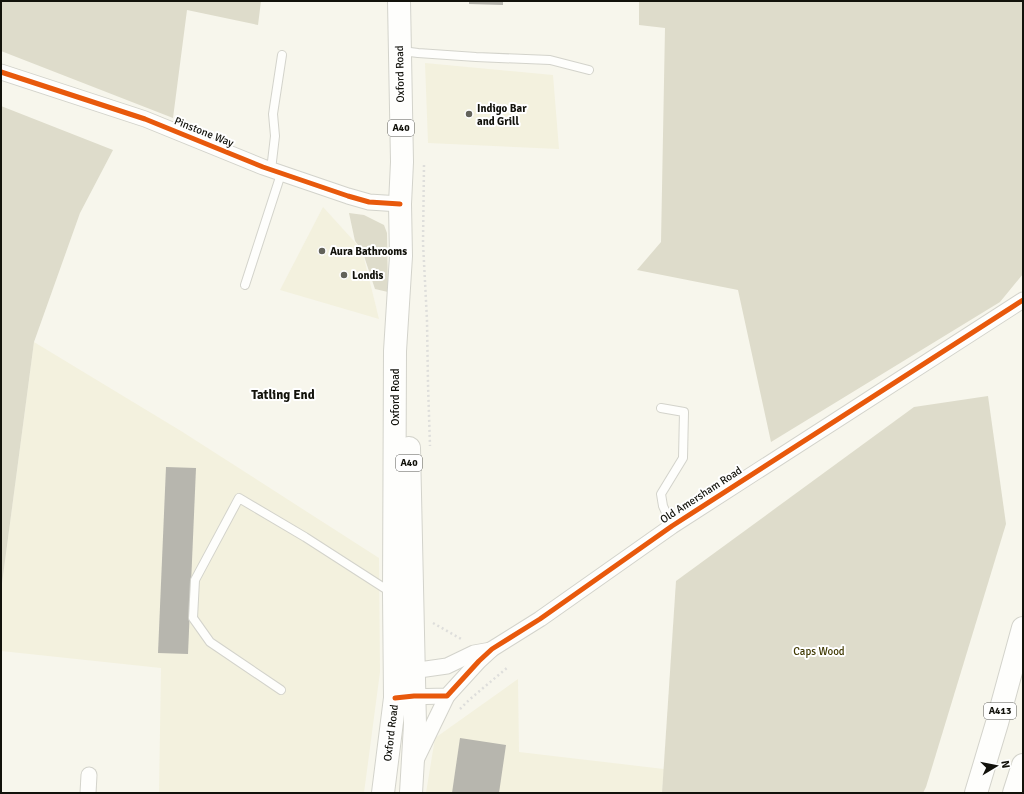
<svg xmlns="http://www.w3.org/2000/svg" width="1024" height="794" viewBox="0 0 1024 794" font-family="Signika,sans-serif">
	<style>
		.built { fill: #f3f1de }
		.green { fill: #dedccb }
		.building { fill: #b7b6ae }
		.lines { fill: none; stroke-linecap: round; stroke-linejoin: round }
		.service-casing { stroke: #d3d3cb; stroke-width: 10 }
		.minor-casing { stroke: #d3d3cb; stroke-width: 17 }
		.primary-casing { stroke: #d3d3cb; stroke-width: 24 }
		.trunk-casing { stroke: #d3d3cb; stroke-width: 24 }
		.path { stroke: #dededb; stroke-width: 2.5; stroke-dasharray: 2 3; stroke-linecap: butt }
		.service { stroke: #fefefc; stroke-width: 8 }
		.minor { stroke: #fefefc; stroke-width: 15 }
		.primary { stroke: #fefefc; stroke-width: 22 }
		.trunk { stroke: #fefefc; stroke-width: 22 }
		.cycleway-casing { stroke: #fff; stroke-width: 8 }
		.cycleway { stroke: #e8590c; stroke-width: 5 }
		.poi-dot { fill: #62625a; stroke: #fff; stroke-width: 1.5 }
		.labels { text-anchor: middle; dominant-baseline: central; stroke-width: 4; stroke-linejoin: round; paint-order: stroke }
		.shield { fill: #fff; stroke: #595954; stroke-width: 1 }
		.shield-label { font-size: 10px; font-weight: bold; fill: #12120b }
		.street-label { font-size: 11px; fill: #12120b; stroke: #fff }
		.poi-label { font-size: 11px; font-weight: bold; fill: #12120b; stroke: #fff; text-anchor: start }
		.park-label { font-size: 11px; fill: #3f3800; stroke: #fff }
		.quarter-label { font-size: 13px; font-weight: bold; fill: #12120b; stroke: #fff }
	</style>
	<rect width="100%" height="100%" fill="#f7f6ec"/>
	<g class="built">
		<polygon points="425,63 553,75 559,149 428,143"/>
		<polygon points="323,207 362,250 379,319 280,290"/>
		<polygon points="34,342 181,431 379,558 380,672 364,793 159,793 161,668 1,651 1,591"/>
		<polygon points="518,679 519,752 664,769 662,793 426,793 435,738"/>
	</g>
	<g class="green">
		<polygon points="1,1 261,1 258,25 187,10 173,118 1,51"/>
		<polygon points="639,1 1023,1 1023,274 1000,302 771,442 738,290 637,270 661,242 665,28 639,25"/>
		<polygon points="1,106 113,150 80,213 34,342 1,591"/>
		<polygon points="349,213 364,215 384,225 387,233 388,292 375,289 362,250 355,241"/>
		<polygon points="988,396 1006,524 926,787 923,793 662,793 676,581 914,407"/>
	</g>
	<g class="building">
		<polygon points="469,1 503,1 503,5 469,4"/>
		<polygon points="166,467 196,468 188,654 158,653"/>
		<polygon points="460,738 506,745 499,793 452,793"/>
	</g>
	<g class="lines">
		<g class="service-casing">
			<g id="service">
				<polyline points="402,51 418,53 476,57 550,60 589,70"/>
				<polyline points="271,170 275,136 273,114 282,55"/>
				<polyline points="245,285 281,174"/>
				<polyline points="661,408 684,412 683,458 661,494 663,506 672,526"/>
				<polyline points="281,690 210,642 193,618 195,580 239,498 305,537 392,593"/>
			</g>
		</g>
		<g class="minor-casing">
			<g id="minor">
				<polyline points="1,72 145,119 263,167 348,196 369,202 400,204"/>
				<polyline points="405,672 447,666 474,653 491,650"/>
				<polyline points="404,697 447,696 479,661 492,649 540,619 672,526 1023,300"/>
				<polyline points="417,758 447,696"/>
				<polyline points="88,793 89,775"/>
			</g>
		</g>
		<g class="primary-casing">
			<g id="primary">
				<polyline points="409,448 415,725 411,793"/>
				<polyline points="383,793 395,698 394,594 395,351 401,256 400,204 402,162 399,1"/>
			</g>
		</g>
		<g class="trunk-casing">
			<g id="trunk">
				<polyline points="976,793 997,723 1023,628"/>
				<polyline points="1014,793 1023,765"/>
			</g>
		</g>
		<g class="path">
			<polyline points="424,165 423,243 427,320 428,384 430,446"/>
			<polyline points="433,623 463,640"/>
			<polyline points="460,709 469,700 508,667"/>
		</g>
		<use href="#service" class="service"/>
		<use href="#minor" class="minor"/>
		<use href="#primary" class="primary"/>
		<use href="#trunk" class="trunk"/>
		<g class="cycleway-casing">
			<g id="cycleway">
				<polyline points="1,72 145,119 263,167 348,196 369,202 400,204"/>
				<polyline points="395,698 414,696 447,696 479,661 492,649 540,619 672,526 1023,300"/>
			</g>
		</g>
		<use href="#cycleway" class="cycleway"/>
	</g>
	<g class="poi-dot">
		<circle cx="469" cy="114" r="4"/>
		<circle cx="322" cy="251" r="4"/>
		<circle cx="344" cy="275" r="4"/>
	</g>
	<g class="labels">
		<g class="shield">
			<rect x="388" y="120" width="26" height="16" rx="3"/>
			<rect x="396" y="455" width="26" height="16" rx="3"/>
			<rect x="984" y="703" width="32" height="16" rx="3"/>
		</g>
		<g class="shield-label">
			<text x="401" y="128">A40</text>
			<text x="409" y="463">A40</text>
			<text x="1000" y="711">A413</text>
		</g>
		<g class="street-label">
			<text transform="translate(400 74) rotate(-91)">Oxford Road</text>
			<text transform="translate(204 132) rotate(22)">Pinstone Way</text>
			<text transform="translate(395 397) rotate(-90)">Oxford Road</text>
			<text transform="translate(701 495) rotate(-33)">Old Amersham Road</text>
			<text transform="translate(391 733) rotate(-83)">Oxford Road</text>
		</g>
		<g class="poi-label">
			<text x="477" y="108">Indigo Bar<tspan x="477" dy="13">and Grill</tspan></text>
			<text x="330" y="251">Aura Bathrooms</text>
			<text x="352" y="275">Londis</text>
		</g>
		<g class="park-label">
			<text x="819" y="651">Caps Wood</text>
		</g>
		<g class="quarter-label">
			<text x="283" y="395">Tatling End</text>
		</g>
	</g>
	<rect width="1024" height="794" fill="none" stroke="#12120b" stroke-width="4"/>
	<g transform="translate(996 766) rotate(80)" stroke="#ffffff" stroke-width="3" paint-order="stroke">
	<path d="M0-3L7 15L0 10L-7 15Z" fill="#12120b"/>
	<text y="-6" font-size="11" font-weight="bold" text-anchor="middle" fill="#12120b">N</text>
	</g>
</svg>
